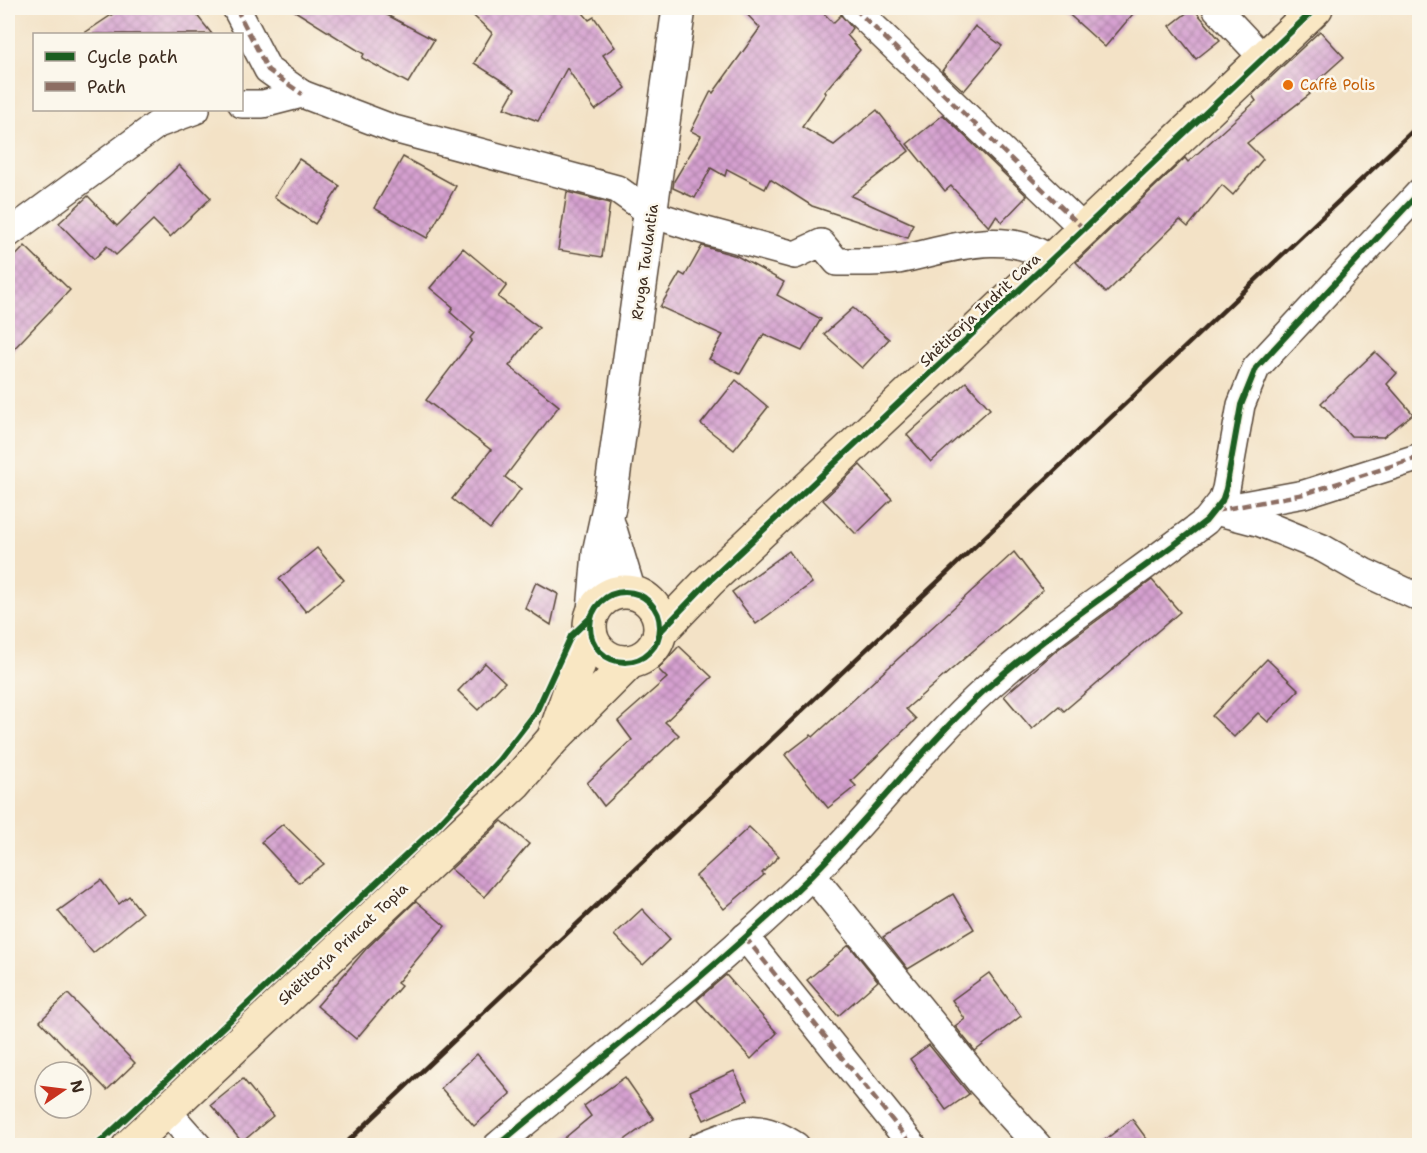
<svg xmlns="http://www.w3.org/2000/svg" width="1427" height="1153" viewBox="0 0 1427 1153" font-family="'Shantell Sans',sans-serif">
	<style>
		.building { fill: url(#building-cross-hatch) }
		.lines { fill: none; stroke-linecap: round; stroke-linejoin: round }
		.minor-casing { stroke: #574637; stroke-width: 30 }
		.tertiary-casing { stroke: #574637; stroke-width: 36 }
		.secondary-casing { stroke: #574637; stroke-width: 36 }
		.minor { stroke: #fff; stroke-width: 27 }
		.tertiary { stroke: #fff; stroke-width: 33 }
		.secondary { stroke: #f9e7c3; stroke-width: 33 }
		.rail { stroke: #3b2a1e; stroke-width: 4.5 }
		.quiet { stroke: #8d6e63; stroke-width: 4.5; stroke-dasharray: 9 4.5; stroke-linecap: butt }
		.cycleway-casing { stroke: #fbf7ec; stroke-width: 10 }
		.cycleway { stroke: #1b5e20; stroke-width: 6 }
		.food-dot { fill: #e8710a; stroke: #fbf7ec; stroke-width: 2 }
		.labels { text-anchor: middle; dominant-baseline: central; stroke-width: 5; stroke-linejoin: round; paint-order: stroke }
		.food-label { font-size: 15px; fill: #c56008; stroke: #fbf7ec; text-anchor: start }
		.street-label { font-size: 15px; fill: #3b2a1e; stroke: #fbf7ec }
	</style>
	<defs>
		<pattern id="building-cross-hatch" width="8" height="8" patternUnits="userSpaceOnUse" patternTransform="scale(1.5)"><rect width="8" height="8" fill="#d5a0d0"/><path d="M0 0l8 8M0 8l8-8" fill="none" stroke="#ae83a8"/></pattern>
	</defs>
	<rect width="100%" height="100%" fill="#fbf7ec"/>
	<filter id="ink" filterUnits="userSpaceOnUse"><feTurbulence type="fractalNoise" baseFrequency=".0167" numOctaves="2"/><feDisplacementMap in="SourceGraphic" scale="12" xChannelSelector="R" yChannelSelector="G"/><feConvolveMatrix kernelMatrix="1 2 1 2 8 2 1 2 1" color-interpolation-filters="sRGB"/></filter>
	<filter id="wash" filterUnits="userSpaceOnUse"><feTurbulence type="fractalNoise" baseFrequency=".008" numOctaves="4" result="noise"/><feDisplacementMap in="SourceGraphic" scale="24" xChannelSelector="R" yChannelSelector="G"/><feGaussianBlur stdDeviation="1.35" result="paint"/><feColorMatrix in="noise" values="0 0 0 0 0 0 0 0 0 0 0 0 0 0 0 0 0 1.4 0 .05"/><feComposite in="paint" operator="in"/></filter>
	<g filter="url(#wash)">
		<rect width="100%" height="100%" fill="#f3e2c6"/>
		<g id="blocks">
			<g class="building">
				<polygon points="122,8 191,8 212,34 83,34"/>
				<polygon points="290,8 374,8 434,40 408,83 362,58 364,54"/>
				<polygon points="465,8 579,8 589,20 594,17 615,47 603,55 626,88 595,110 567,68 538,121 504,108 515,89 474,63 492,33"/>
				<polygon points="741,8 819,8 833,23 841,15 852,28 847,35 860,50 824,92 826,93 802,127 834,145 877,110 909,151 851,196 913,224 908,238 812,206 770,179 765,189 727,169 725,176 711,168 695,198 673,188 674,181 701,136 691,131 711,91 713,93 760,28"/>
				<polygon points="1062,8 1138,8 1105,47"/>
				<polygon points="1193,8 1220,40 1196,59 1170,26"/>
				<polygon points="975,26 1002,46 964,91 942,71"/>
				<polygon points="1320,31 1344,57 1307,90 1310,94 1247,143 1263,159 1233,195 1222,185 1188,227 1180,220 1106,293 1076,262 1185,158 1188,162 1256,101 1252,95"/>
				<polygon points="943,115 1027,196 1002,222 996,216 989,227 951,186 945,191 907,144"/>
				<polygon points="403,157 456,186 427,238 374,208"/>
				<polygon points="299,159 340,186 315,224 274,197"/>
				<polygon points="179,165 211,198 170,237 153,220 116,255 107,246 94,259 59,223 88,196 117,226"/>
				<polygon points="567,192 610,203 602,257 558,250"/>
				<polygon points="25,246 70,290 8,355 8,264"/>
				<polygon points="702,246 737,256 784,282 777,295 821,319 802,351 764,334 740,374 709,359 723,335 660,307 680,273 685,276"/>
				<polygon points="463,248 507,285 498,297 539,328 509,366 559,406 505,477 521,489 490,529 452,499 491,450 426,400 472,340 470,338 474,333 450,312 453,307 430,288"/>
				<polygon points="853,308 889,339 862,368 824,334"/>
				<polygon points="1375,352 1397,373 1387,384 1413,414 1383,437 1351,436 1321,403"/>
				<polygon points="736,380 768,407 734,450 701,424"/>
				<polygon points="966,382 990,409 931,462 907,435"/>
				<polygon points="860,465 892,499 856,534 823,500"/>
				<polygon points="317,548 344,580 306,612 279,579"/>
				<polygon points="789,551 812,583 756,624 732,592"/>
				<polygon points="1014,552 1043,590 906,709 916,719 851,781 856,786 828,808 785,755 811,735 813,737"/>
				<polygon points="1152,580 1180,612 1064,711 1059,706 1032,729 1004,696 1057,650"/>
				<polygon points="536,582 558,594 551,625 525,608"/>
				<polygon points="679,646 712,677 665,722 679,735 604,806 587,783 632,740 618,721 667,678 658,669"/>
				<polygon points="1267,659 1299,690 1268,722 1258,713 1234,737 1212,716"/>
				<polygon points="485,663 505,682 478,710 458,691"/>
				<polygon points="502,821 529,844 484,897 451,869"/>
				<polygon points="283,824 324,864 299,883 261,842"/>
				<polygon points="749,827 779,856 762,873 764,875 724,909 696,876"/>
				<polygon points="101,880 119,904 129,896 142,913 93,953 58,911"/>
				<polygon points="953,894 974,929 908,969 883,937"/>
				<polygon points="416,901 445,926 397,983 401,986 356,1039 317,1006 366,949"/>
				<polygon points="642,909 670,939 643,965 614,935"/>
				<polygon points="849,945 878,981 838,1016 807,980"/>
				<polygon points="989,973 1021,1016 975,1051 955,1026 965,1019 952,1000"/>
				<polygon points="726,975 777,1033 751,1059 697,1000"/>
				<polygon points="68,994 135,1063 107,1090 40,1021"/>
				<polygon points="929,1045 969,1094 946,1110 910,1059"/>
				<polygon points="477,1054 511,1094 474,1126 441,1088"/>
				<polygon points="734,1071 748,1100 704,1120 690,1091"/>
				<polygon points="625,1077 654,1119 616,1146 555,1146 591,1116 584,1106"/>
				<polygon points="243,1079 273,1116 242,1142 211,1105"/>
				<polygon points="1132,1119 1152,1146 1097,1146"/>
			</g>
		</g>
	</g>
	<g filter="url(#ink)">
		<use href="#blocks" fill-opacity="0" stroke="#574637" stroke-width="1.5"/>
		<g class="lines">
			<g class="minor-casing">
				<g id="minor">
					<polyline points="236,8 268,70 302,94"/>
					<polyline points="854,8 1084,229"/>
					<polyline points="1216,8 1263,58"/>
					<path d="M242,104H263L302,94L394,129L617,189L652,214L695,228L795,255L821,243L837,262C857,262 879,263 898,260C948,250 1006,226 1051,260"/>
					<polyline points="8,234 158,124 196,110"/>
					<polyline points="1222,509 1304,494 1420,457"/>
					<polyline points="1215,511 1261,523 1322,548 1364,572 1420,598"/>
					<polyline points="812,875 980,1082 1038,1146"/>
					<polyline points="745,937 913,1146"/>
					<polyline points="166,1110 198,1146"/>
					<path d="M497,1146C602,1057 713,972 811,876C872,816 923,746 987,688C1055,627 1133,577 1206,521L1222,501L1226,489L1241,405L1256,368L1420,192"/>
					<path d="M700,1146C741,1130 756,1119 796,1146"/>
				</g>
			</g>
			<g class="tertiary-casing">
				<g id="tertiary">
					<polyline points="609,526 629,592"/>
					<polyline points="594,611 599,553 609,507 679,8"/>
				</g>
			</g>
			<g class="secondary-casing">
				<g id="secondary">
					<circle cx="625" cy="627" r="35"/>
					<polyline points="661,631 708,582 1068,244 1316,8"/>
					<polyline points="555,734 590,631"/>
					<polyline points="129,1146 515,783 553,739 629,663"/>
				</g>
			</g>
			<use href="#minor" class="minor"/>
			<use href="#tertiary" class="tertiary"/>
			<use href="#secondary" class="secondary"/>
			<polyline class="rail" points="343,1146 1420,124"/>
			<g class="quiet">
				<polyline points="236,8 268,70 302,94"/>
				<polyline points="854,8 1084,229"/>
				<polyline points="1215,511 1304,494 1420,457"/>
				<polyline points="745,937 913,1146"/>
			</g>
			<g class="cycleway-casing">
				<g id="cycleway">
					<circle cx="625" cy="627" r="35"/>
					<polyline points="661,631 708,582 1068,244 1316,8"/>
					<polyline points="96,1146 433,830 499,760 536,712 571,636 591,617"/>
					<path d="M497,1146C602,1057 713,972 811,876C872,816 923,746 987,688C1055,627 1133,577 1206,521L1222,501L1226,489L1241,405L1256,368L1420,192"/>
				</g>
			</g>
			<use href="#cycleway" class="cycleway"/>
		</g>
	</g>
	<circle class="food-dot" cx="1288" cy="85" r="6"/>
	<g class="labels">
		<g class="food-label">
			<text x="1300" y="85">Caffè Polis</text>
		</g>
		<g class="street-label">
			<text transform="translate(645 262) rotate(-82)">Rruga Taulantia</text>
			<text transform="translate(980 310) rotate(-43)">Shëtitorja Indrit Cara</text>
			<text transform="translate(343 944) rotate(-43)">Shëtitorja Princat Topia</text>
		</g>
	</g>
	<rect width="1427" height="1153" fill="none" stroke="#fbf7ec" stroke-width="30"/>
	<rect x="33" y="33" width="210" height="78" fill="#fbf7ec" stroke="#aea59a" stroke-width="1.5"/>
	<rect x="45" y="52" width="30" height="9" fill="#1b5e20" stroke="#aea59a" stroke-width="1.5"/>
	<text x="87" y="63" font-size="18" fill="#3b2a1e">Cycle path</text>
	<rect x="45" y="82" width="30" height="9" fill="#8d6e63" stroke="#aea59a" stroke-width="1.5"/>
	<text x="87" y="93" font-size="18" fill="#3b2a1e">Path</text>
	<g transform="translate(63 1090) rotate(76)"><circle r="28" fill="#fbf7ec" stroke="#aea59a" stroke-width="1.5"/>
	<path d="M0-4.5L10 22L0 15L-10 22Z" fill="#c8321e"/>
	<text y="-9" font-size="16" font-weight="bold" text-anchor="middle" fill="#3b2a1e">N</text>
	</g>
</svg>
